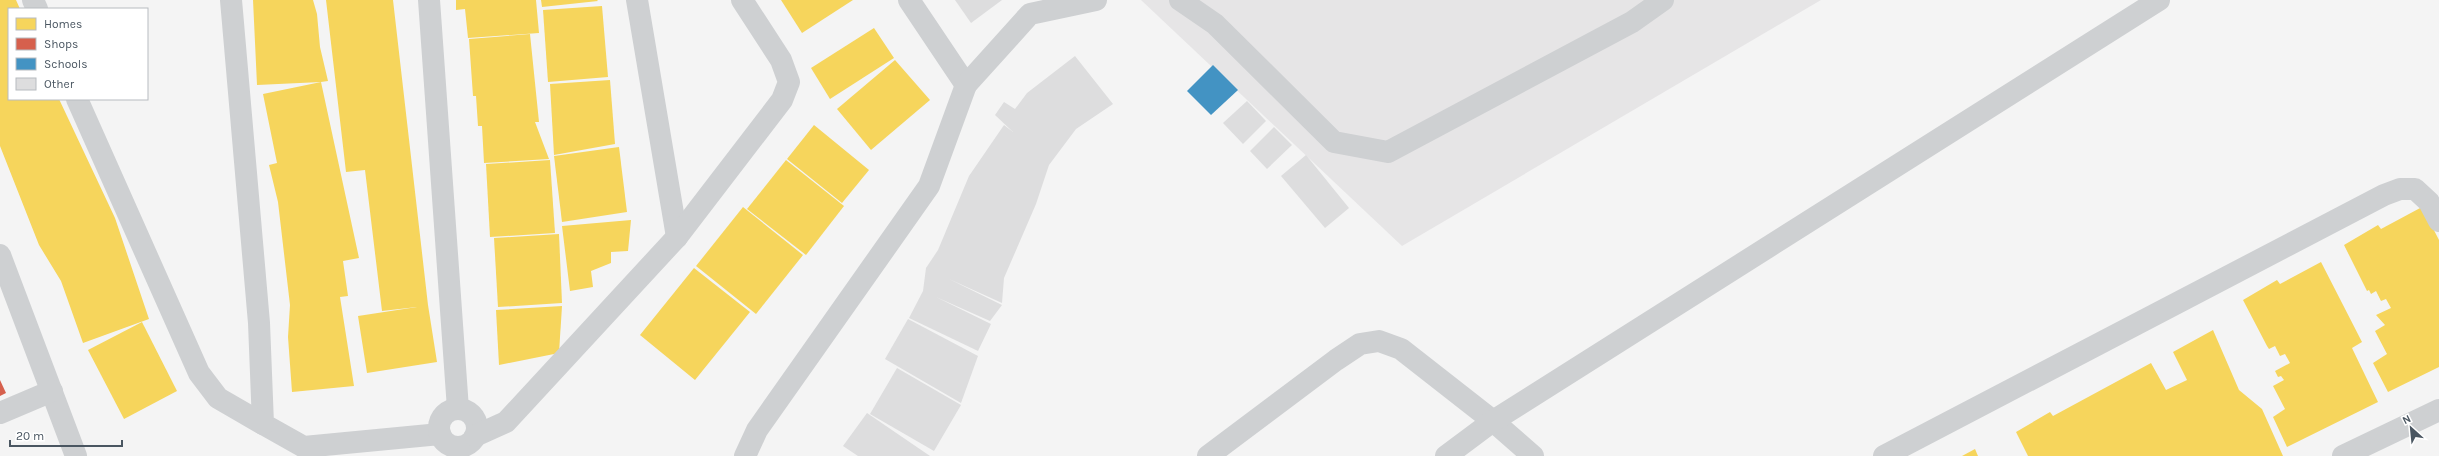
<svg xmlns="http://www.w3.org/2000/svg" width="2439" height="456" viewBox="0 0 2439 456" font-family="Karla,sans-serif">
	<style>
		.education { fill: #e6e5e6 }
		.homes { fill: #f6d55c }
		.shops { fill: #d6604d }
		.schools { fill: #4393c3 }
		.building { fill: #ddddde }
		.lines { fill: none; stroke-linecap: round; stroke-linejoin: round }
		.minor { stroke: #ced0d2; stroke-width: 22 }
	</style>
	<rect width="100%" height="100%" fill="#f4f4f4"/>
	<polygon class="education" points="1141,0 1821,0 1402,246"/>
	<g class="homes">
		<polygon points="0,0 16,0 20,9 9,9 9,99 59,99 115,218 149,319 83,343 61,281 39,245 0,146"/>
		<polygon points="253,0 313,0 317,14 320,47 328,81 321,82 359,258 343,261 348,296 340,297 354,386 292,392 288,337 290,305 278,202 269,165 277,163 263,94 321,82 257,85"/>
		<polygon points="326,0 393,0 428,305 437,362 367,373 358,316 417,307 382,311 365,170 346,172"/>
		<polygon points="456,0 536,0 539,33 468,38 465,9 456,10"/>
		<polygon points="541,0 597,0 598,1 542,7"/>
		<polygon points="781,0 853,0 802,33"/>
		<polygon points="602,6 608,77 548,82 543,10"/>
		<polygon points="874,28 894,58 830,99 811,68"/>
		<polygon points="530,34 539,122 535,122 549,159 484,163 482,126 478,126 476,96 473,96 469,39"/>
		<polygon points="895,60 930,100 871,150 837,109"/>
		<polygon points="610,80 615,144 554,155 550,84"/>
		<polygon points="814,125 869,170 842,203 787,159"/>
		<polygon points="619,147 627,212 562,222 554,156"/>
		<polygon points="550,160 555,233 490,237 486,164"/>
		<polygon points="786,160 844,206 806,255 747,209"/>
		<polygon points="743,207 803,255 756,314 696,266"/>
		<polygon points="2422,207 2439,240 2439,367 2388,392 2373,363 2387,354 2375,331 2385,325 2376,315 2391,308 2386,299 2381,301 2376,291 2371,294 2369,290 2367,291 2344,245 2378,225 2381,229"/>
		<polygon points="631,220 628,251 611,252 611,263 591,271 593,287 570,291 562,226"/>
		<polygon points="559,234 562,303 498,307 494,238"/>
		<polygon points="2321,262 2362,342 2352,348 2378,402 2287,447 2273,417 2285,409 2273,386 2284,380 2281,376 2278,377 2275,371 2290,363 2285,354 2280,356 2275,346 2269,349 2267,346 2243,300 2277,280 2280,284"/>
		<polygon points="694,268 750,312 695,380 640,335"/>
		<polygon points="562,306 559,353 499,365 496,310"/>
		<polygon points="142,322 177,391 124,419 88,350"/>
		<polygon points="2213,330 2239,390 2262,409 2283,456 2028,456 2016,432 2050,412 2053,416 2151,363 2166,390 2187,380 2173,352"/>
		<polygon points="1975,449 1978,456 1962,456"/>
	</g>
	<polygon class="shops" points="0,380 6,393 0,396"/>
	<polygon class="schools" points="1213,65 1238,90 1211,115 1187,91"/>
	<g class="building">
		<polygon points="955,0 1002,0 971,23"/>
		<polygon points="1075,56 1113,104 1076,129 1049,165 1036,204 1004,278 1002,303 949,279 1002,305 990,321 936,297 991,324 978,351 909,318 923,291 926,268 938,250 969,176 1004,125 1013,132 995,115 1004,102 1015,109 1027,93"/>
		<polygon points="1247,101 1266,121 1243,144 1223,123"/>
		<polygon points="1274,127 1292,145 1267,169 1250,151"/>
		<polygon points="1306,155 1349,208 1325,228 1281,176"/>
		<polygon points="908,319 978,356 961,403 885,359"/>
		<polygon points="897,368 961,405 934,451 870,414"/>
		<polygon points="867,413 930,456 858,456 843,446"/>
	</g>
	<g class="lines">
		<g class="minor">
			<polyline points="33,0 37,9"/>
			<polyline points="231,0 259,323 263,424 304,447 440,434"/>
			<polyline points="429,0 458,409"/>
			<polyline points="637,0 677,237"/>
			<polyline points="909,0 966,85"/>
			<polyline points="1180,0 1215,24 1334,142 1388,152 1632,22 1663,0"/>
			<polyline points="77,99 199,373 218,398 263,424"/>
			<polyline points="0,255 76,456"/>
			<circle cx="458" cy="428" r="19"/>
			<polyline points="0,413 52,391"/>
			<polyline points="475,436 506,422 677,237 782,100 789,82 781,60 742,0"/>
			<polyline points="745,456 757,430 929,186 966,85 1030,14 1096,0"/>
			<polyline points="1208,456 1336,360 1360,344 1379,341 1401,349 1493,421 1533,456"/>
			<polyline points="1446,456 1493,421 2159,0"/>
			<polyline points="1884,456 2384,195 2400,189 2415,189 2429,202 2439,221"/>
			<polyline points="2343,456 2439,410"/>
		</g>
	</g>
	<rect x="8" y="8" width="140" height="92" fill="#ffffff" stroke="#b7bbc0"/>
	<rect x="16" y="18" width="20" height="12" fill="#f6d55c" stroke="#b7bbc0"/>
	<text x="44" y="28" font-size="12" fill="#4a5661">Homes</text>
	<rect x="16" y="38" width="20" height="12" fill="#d6604d" stroke="#b7bbc0"/>
	<text x="44" y="48" font-size="12" fill="#4a5661">Shops</text>
	<rect x="16" y="58" width="20" height="12" fill="#4393c3" stroke="#b7bbc0"/>
	<text x="44" y="68" font-size="12" fill="#4a5661">Schools</text>
	<rect x="16" y="78" width="20" height="12" fill="#ddddde" stroke="#b7bbc0"/>
	<text x="44" y="88" font-size="12" fill="#4a5661">Other</text>
	<g transform="translate(2411 428) rotate(333)" stroke="#ffffff" stroke-width="3" paint-order="stroke">
	<path d="M0-3L7 15L0 10L-7 15Z" fill="#4a5661"/>
	<text y="-6" font-size="11" font-weight="bold" text-anchor="middle" fill="#4a5661">N</text>
	</g>
	<path d="M10 440v6h112v-6" fill="none" stroke="#4a5661" stroke-width="2"/>
	<text x="16" y="440" font-size="12" fill="#4a5661" stroke="#ffffff" stroke-width="3" paint-order="stroke">20 m</text>
</svg>
